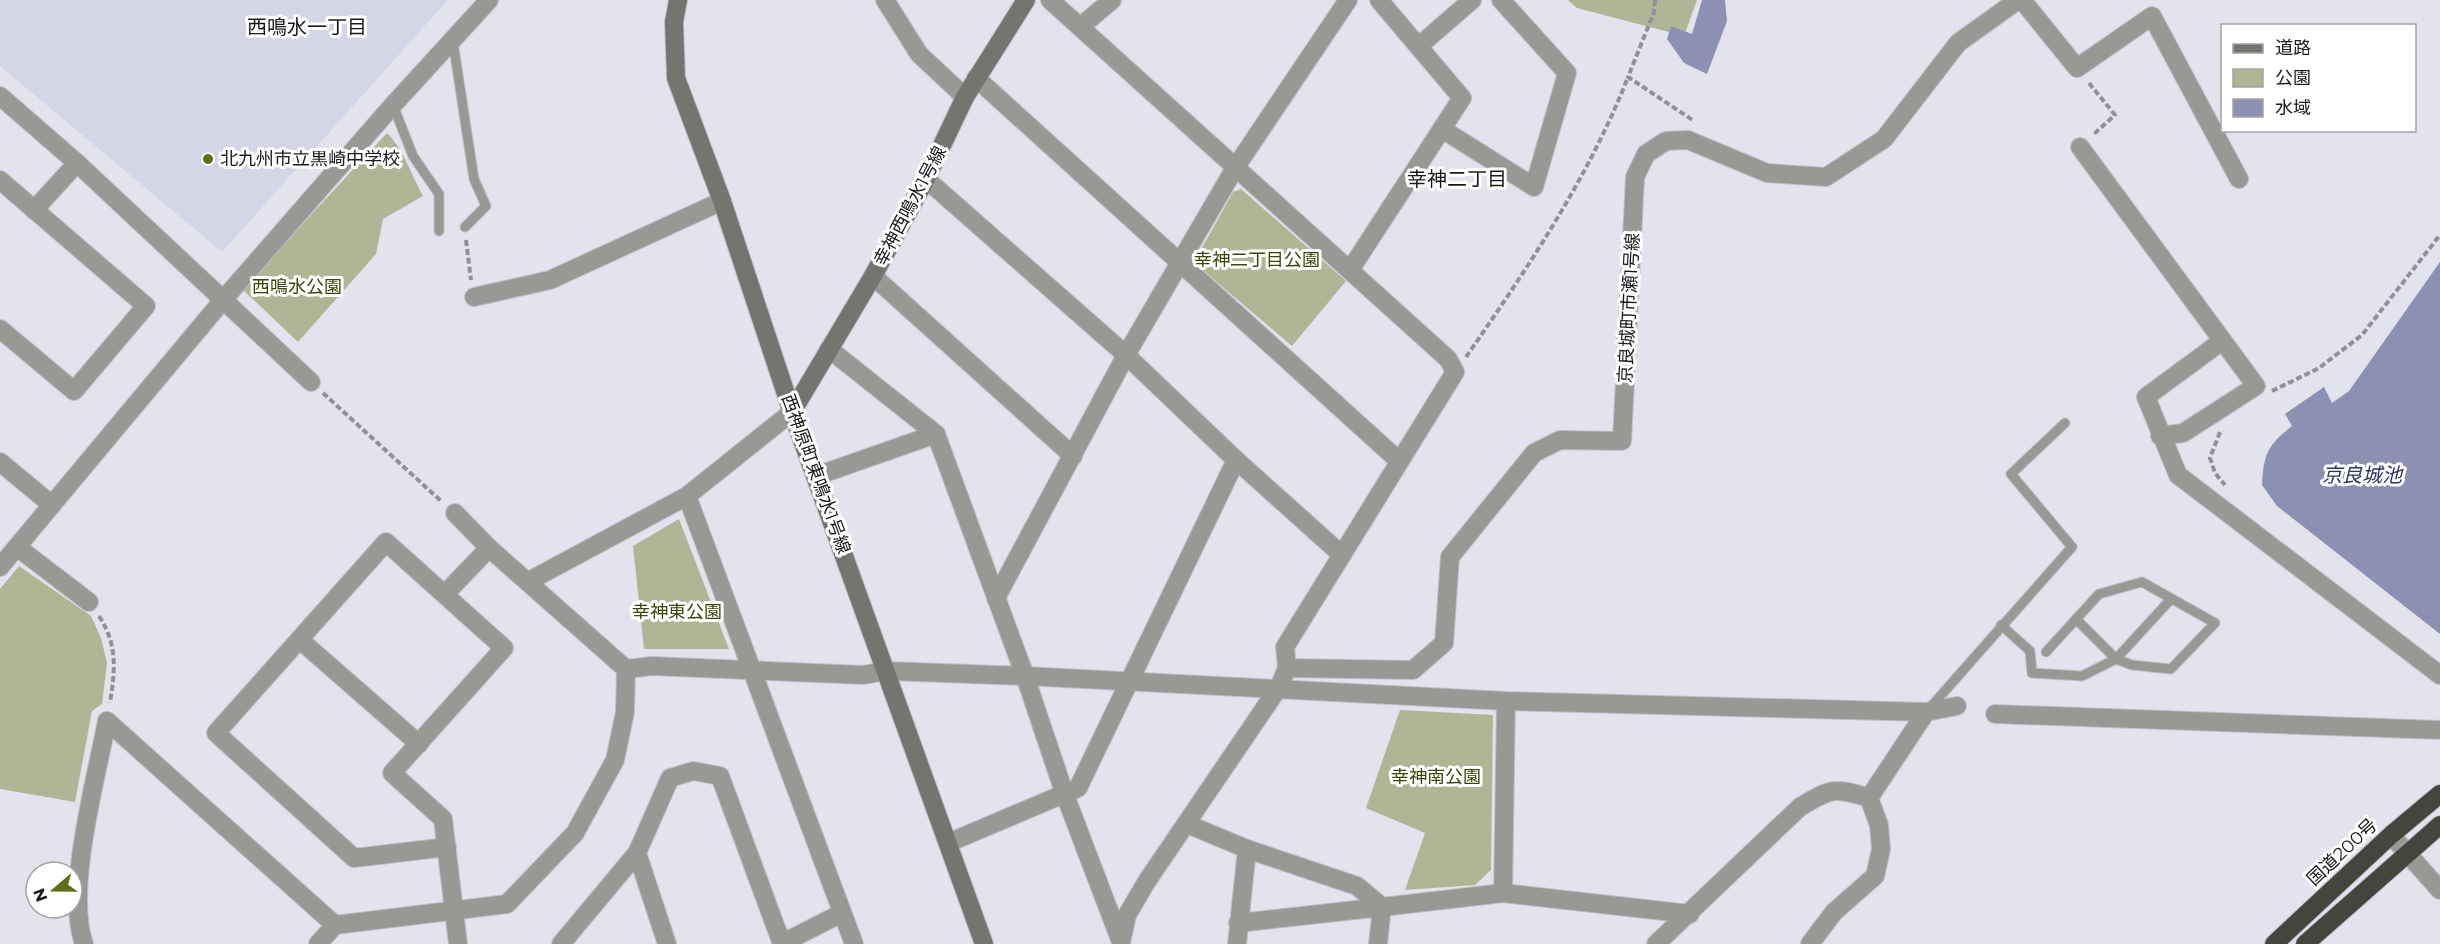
<svg xmlns="http://www.w3.org/2000/svg" width="2440" height="944" viewBox="0 0 2440 944" font-family="Montserrat,'Noto Sans JP',sans-serif">
	<style>
		.built { fill: #d4d6e7 }
		.green { fill: #aeb696 }
		.water { fill: #8c90b2 }
		.lines { fill: none; stroke-linecap: round; stroke-linejoin: round }
		.lane-casing { stroke: #bebfc7; stroke-width: 11 }
		.street-casing { stroke: #bebfc7; stroke-width: 20 }
		.secondary-casing { stroke: #bebfc7; stroke-width: 20 }
		.highway-casing { stroke: #bebfc7; stroke-width: 20 }
		.path { stroke: #909198; stroke-width: 4; stroke-dasharray: 6 3; stroke-linecap: butt }
		.lane { stroke: #989995; stroke-width: 9 }
		.street { stroke: #989995; stroke-width: 18 }
		.secondary { stroke: #73756f; stroke-width: 18 }
		.highway { stroke: #44463e; stroke-width: 18 }
		.poi-dot { fill: #5f6e19; stroke: #fff; stroke-width: 2 }
		.labels { text-anchor: middle; dominant-baseline: central; stroke-width: 6; stroke-linejoin: round; paint-order: stroke }
		.poi-label { font-size: 18px; fill: #18191c; stroke: #fff; text-anchor: start }
		.street-label { font-size: 18px; fill: #18191c; stroke: #fff }
		.park-label { font-size: 18px; fill: #3b450a; stroke: #fff }
		.neighbourhood-label { font-size: 20px; fill: #18191c; stroke: #fff }
		.water-label { font-size: 20px; font-style: italic; fill: #2f315e; stroke: #fff }
	</style>
	<rect width="100%" height="100%" fill="#e2e3ed"/>
	<polygon class="built" points="0,0 448,0 222,252 0,66"/>
	<g class="green">
		<polygon points="1568,0 1697,0 1684,36 1577,8"/>
		<path d="M387,133C401,145 413,178 423,196L383,219L376,254L298,342L242,289Z"/>
		<polygon points="1241,189 1346,281 1292,346 1199,267 1198,255 1233,192"/>
		<polygon points="679,519 729,649 644,649 633,546"/>
		<polygon points="19,566 91,616 101,638 107,663 102,704 92,711 75,802 0,789 0,589"/>
		<polygon points="1400,710 1493,715 1491,870 1475,885 1405,890 1425,833 1366,808"/>
	</g>
	<g class="water">
		<polygon points="1702,0 1725,0 1727,21 1707,74 1684,63 1667,39 1671,26 1692,34"/>
		<path d="M2440,262V634L2277,506L2262,485C2264,453 2267,446 2292,426L2285,414L2324,387L2332,403L2349,391Z"/>
	</g>
	<g class="lines">
		<g class="lane-casing">
			<g id="lane">
				<polyline points="453,42 474,179 486,206 465,227"/>
				<polyline points="393,105 413,156 439,194 439,231"/>
				<polyline points="2076,619 2116,659 2171,599"/>
				<polyline points="2001,625 2030,651 2032,673 2082,676 2116,659 2132,665 2171,669 2215,623 2142,582 2099,594 2046,652"/>
				<polyline points="1928,710 2072,547 2011,474 2065,423"/>
			</g>
		</g>
		<g class="street-casing">
			<g id="street">
				<polyline points="885,0 919,54 965,97"/>
				<polyline points="1050,0 1448,359 1455,372 1285,647 1287,668 1279,687 1147,881 1127,915 1121,943"/>
				<polyline points="2022,0 2077,68 2152,16 2239,179"/>
				<polyline points="1080,27 1112,0"/>
				<polyline points="1419,46 1472,0"/>
				<polyline points="976,78 1399,461"/>
				<polyline points="0,96 77,163 311,382"/>
				<polyline points="1442,129 1534,187 1567,73 1501,0"/>
				<polyline points="2080,147 2256,386 2183,433 2160,436"/>
				<polyline points="926,179 1126,355 1236,460 1342,555"/>
				<polyline points="0,180 146,306 74,391 0,329"/>
				<polyline points="34,210 77,163"/>
				<polyline points="1350,270 1462,98 1379,0"/>
				<polyline points="873,276 1073,456"/>
				<polyline points="474,297 550,280 722,201"/>
				<polyline points="2222,341 2146,397 2178,475 2440,675"/>
				<polyline points="829,349 936,434 1025,676 1065,795 1121,942"/>
				<polyline points="0,462 52,505"/>
				<polyline points="816,476 936,434"/>
				<polyline points="687,496 854,944"/>
				<polyline points="17,547 89,602"/>
				<polyline points="0,567 223,300 393,105 489,0"/>
				<polyline points="529,581 687,496 792,412"/>
				<polyline points="445,594 489,548"/>
				<polyline points="996,598 1126,355 1235,168 1348,0"/>
				<polyline points="300,640 419,744"/>
				<polyline points="1287,668 1413,670 1444,643 1450,557 1534,453 1560,440 1622,441 1635,177 1646,154 1666,141 1688,140 1767,173 1826,177 1884,139 1958,43 2018,0"/>
				<polyline points="626,669 652,666 863,675 887,671 1025,676 1506,701 1926,712 1957,706"/>
				<polyline points="1995,714 2440,730"/>
				<polyline points="107,721 335,925"/>
				<polyline points="1869,798 1926,712"/>
				<polyline points="1187,824 1247,849 1357,886 1382,907 1238,923"/>
				<polyline points="2391,835 2440,890"/>
				<polyline points="948,843 1078,788 1236,460"/>
				<polyline points="447,847 354,858 216,733 386,542 504,648 392,773 443,819 458,944"/>
				<polyline points="1503,893 1506,701"/>
				<path d="M84,944C65,891 96,779 107,721"/>
				<polyline points="318,944 335,925 507,904 575,833 615,760 625,712 626,669 489,548 455,513"/>
				<polyline points="561,944 637,853"/>
				<polyline points="667,944 637,853 670,778 693,771 720,776 782,944"/>
				<polyline points="781,944 842,913"/>
				<polyline points="1237,944 1247,849"/>
				<polyline points="1378,944 1382,907 1503,893 1690,914"/>
				<path d="M1656,944L1800,807C1831,788 1835,787 1869,798"/>
				<polyline points="1810,944 1834,912 1875,876 1881,849 1879,825 1869,798"/>
			</g>
		</g>
		<g class="secondary-casing">
			<g id="secondary">
				<polyline points="678,0 674,22 676,78 722,201 792,412 984,944"/>
				<polyline points="792,412 873,276 926,179 965,97 1026,0"/>
			</g>
		</g>
		<g class="highway-casing">
			<g id="highway">
				<polyline points="2274,944 2391,835 2440,794"/>
				<polyline points="2305,944 2440,825"/>
			</g>
		</g>
		<g class="path">
			<polyline points="1655,0 1654,12 1628,77 1694,121"/>
			<polyline points="2089,83 2115,115 2094,134"/>
			<polyline points="466,240 471,280"/>
			<path d="M1466,357C1527,269 1589,177 1628,77"/>
			<polyline points="2272,391 2319,368 2362,335 2440,235"/>
			<polyline points="323,393 441,501"/>
			<polyline points="2220,432 2210,458 2215,473 2225,485"/>
			<path d="M99,616C118,645 115,670 110,703"/>
		</g>
		<use href="#lane" class="lane"/>
		<use href="#street" class="street"/>
		<use href="#secondary" class="secondary"/>
		<use href="#highway" class="highway"/>
	</g>
	<circle class="poi-dot" cx="208" cy="159" r="6"/>
	<g class="labels">
		<g class="poi-label">
			<text x="220" y="159">北九州市立黒崎中学校</text>
		</g>
		<g class="street-label">
			<text transform="translate(910 206) rotate(-62)">幸神西鳴水1号線</text>
			<text transform="translate(1629 308) rotate(-87)">京良城町市瀬1号線</text>
			<text transform="translate(816 474) rotate(70)">西神原町東鳴水1号線</text>
			<text transform="translate(2342 852) rotate(-43)">国道200号</text>
		</g>
		<g class="park-label">
			<text x="1257" y="260">幸神二丁目公園</text>
			<text x="297" y="287">西鳴水公園</text>
			<text x="677" y="612">幸神東公園</text>
			<text x="1436" y="777">幸神南公園</text>
		</g>
		<g class="neighbourhood-label">
			<text x="307" y="27">西鳴水一丁目</text>
			<text x="1457" y="179">幸神二丁目</text>
		</g>
		<g class="water-label">
			<text x="2362" y="475">京良城池</text>
		</g>
	</g>
	<rect x="2221" y="24" width="195" height="108" fill="#ffffff" stroke="#a3a3a4" stroke-width="1.5"/>
	<rect x="2233" y="44" width="30" height="9" fill="#73756f" stroke="#a3a3a4" stroke-width="1.5"/>
	<text x="2275" y="54" font-size="18" fill="#18191c">道路</text>
	<rect x="2233" y="69" width="30" height="18" fill="#aeb696" stroke="#a3a3a4" stroke-width="1.5"/>
	<text x="2275" y="84" font-size="18" fill="#18191c">公園</text>
	<rect x="2233" y="99" width="30" height="18" fill="#8c90b2" stroke="#a3a3a4" stroke-width="1.5"/>
	<text x="2275" y="114" font-size="18" fill="#18191c">水域</text>
	<g transform="translate(54 890) rotate(250)"><circle r="28" fill="#ffffff" stroke="#a3a3a4" stroke-width="1.5"/>
	<path d="M0-4.5L10 22L0 15L-10 22Z" fill="#5f6e19"/>
	<text y="-9" font-size="16" font-weight="bold" text-anchor="middle" fill="#18191c">N</text>
	</g>
</svg>
